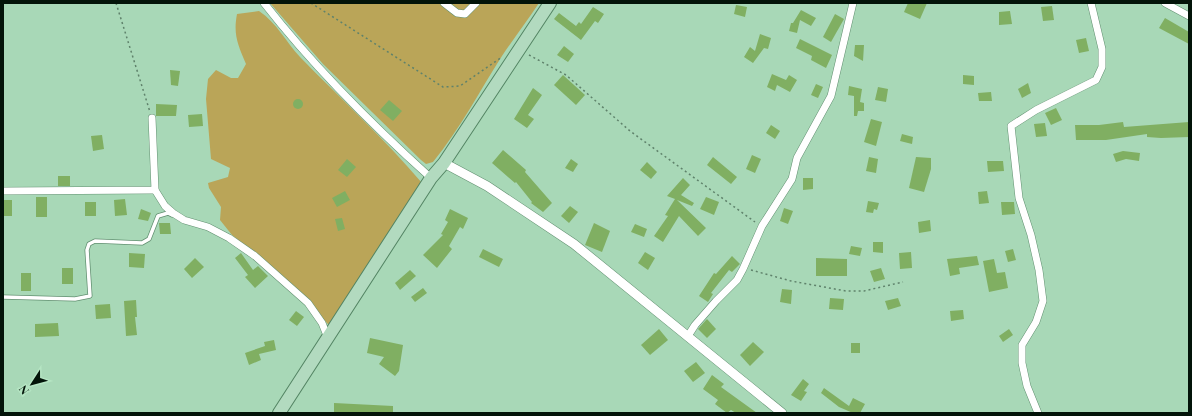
<svg xmlns="http://www.w3.org/2000/svg" width="1192" height="416" viewBox="0 0 1192 416" font-family="'Playfair Display',serif">
	<style>
		.green { fill: #baa558 }
		.building { fill: #80af62 }
		.lines { fill: none; stroke-linecap: round; stroke-linejoin: round }
		.service-casing { stroke: #629071; stroke-width: 5 }
		.minor-casing { stroke: #629071; stroke-width: 8 }
		.tertiary-casing { stroke: #629071; stroke-width: 10 }
		.primary-casing { stroke: #538463; stroke-width: 14 }
		.path { stroke: #5f826b; stroke-width: 1.5; stroke-dasharray: 2 3; stroke-linecap: butt }
		.service { stroke: #fff; stroke-width: 3.5 }
		.minor { stroke: #fff; stroke-width: 7 }
		.tertiary { stroke: #fff; stroke-width: 9 }
		.primary { stroke: #b2dabf; stroke-width: 12 }
	</style>
	<rect width="100%" height="100%" fill="#a8d8b7"/>
	<g class="green">
		<path d="M270,3H539C527,21 514,38 502,56C479,92 460,129 433,162L426,164L421,160L323,64Z"/>
		<path d="M259,11C277,23 286,42 300,57C341,99 384,138 422,183L329,325L258,256L232,235L220,220L221,207L209,188L208,183L228,177L230,168L211,159L206,99L208,79L216,70L231,78H238L246,64C238,45 233,35 237,14Z"/>
	</g>
	<g class="building">
		<polygon points="908,3 927,3 920,19 904,12"/>
		<polygon points="736,5 747,7 745,17 734,14"/>
		<polygon points="1052,6 1054,20 1043,21 1041,7"/>
		<polygon points="593,7 604,14 598,23 595,21 581,40 554,19 559,13 576,26 579,22 581,24"/>
		<polygon points="801,10 816,18 811,26 800,20 797,33 789,31 791,23 793,23"/>
		<polygon points="1010,11 1012,24 999,25 999,12"/>
		<polygon points="835,14 844,19 831,42 823,37"/>
		<polygon points="1165,18 1189,32 1189,44 1159,28"/>
		<polygon points="760,34 771,38 768,49 764,48 753,63 744,57 750,47 755,51"/>
		<polygon points="1086,38 1089,51 1079,53 1076,40"/>
		<polygon points="800,39 832,55 826,68 811,60 812,56 796,48"/>
		<polygon points="855,45 864,45 863,61 854,56"/>
		<polygon points="564,46 574,54 568,62 557,55"/>
		<polygon points="170,70 180,71 178,86 171,85"/>
		<polygon points="772,74 786,80 789,75 797,80 790,92 777,85 775,91 767,87"/>
		<polygon points="563,75 585,95 576,105 554,85"/>
		<polygon points="963,75 974,76 974,85 963,84"/>
		<polygon points="1028,83 1031,93 1022,98 1018,89"/>
		<polygon points="816,84 823,87 818,98 811,95"/>
		<polygon points="849,86 862,89 860,102 864,103 864,111 858,111 857,116 854,116 854,96 848,95"/>
		<polygon points="878,87 888,89 886,102 875,100"/>
		<polygon points="533,88 542,95 528,115 534,119 527,128 514,119"/>
		<polygon points="991,92 992,101 979,101 978,93"/>
		<circle cx="298" cy="104" r="5"/>
		<polygon points="389,100 402,111 393,121 380,110"/>
		<polygon points="156,104 177,105 176,116 156,116"/>
		<polygon points="1056,108 1062,120 1051,125 1045,113"/>
		<polygon points="202,114 203,126 189,127 188,115"/>
		<polygon points="871,119 882,122 876,146 864,142"/>
		<polygon points="1123,122 1124,127 1189,122 1189,137 1161,138 1147,137 1147,134 1106,140 1076,140 1075,125 1099,125"/>
		<polygon points="1045,123 1047,136 1036,137 1034,124"/>
		<polygon points="771,125 780,131 775,139 766,133"/>
		<polygon points="902,134 913,137 912,144 900,141"/>
		<polygon points="102,135 104,149 93,151 91,136"/>
		<polygon points="503,150 526,170 525,172 552,203 543,212 531,203 532,202 516,182 515,183 492,163"/>
		<polygon points="1123,151 1140,153 1139,161 1126,159 1116,162 1113,154"/>
		<polygon points="752,155 761,159 755,173 746,169"/>
		<polygon points="713,157 737,177 731,184 707,165"/>
		<polygon points="869,157 878,159 876,173 866,171"/>
		<polygon points="916,157 931,158 931,169 924,192 909,188"/>
		<polygon points="347,159 356,167 347,177 338,170"/>
		<polygon points="571,159 578,164 573,172 565,168"/>
		<polygon points="987,161 1003,161 1004,171 988,172"/>
		<polygon points="647,162 657,172 651,179 640,170"/>
		<rect x="58" y="176" width="12" height="10"/>
		<polygon points="683,178 690,185 681,195 694,203 692,206 677,200 706,228 698,236 679,216 663,242 654,236 668,216 665,215 675,199 667,196"/>
		<polygon points="803,178 813,178 813,189 803,190"/>
		<polygon points="345,191 350,200 337,207 332,198"/>
		<polygon points="987,191 989,203 979,204 978,192"/>
		<rect x="36" y="197" width="11" height="20"/>
		<polygon points="706,197 719,202 714,215 700,209"/>
		<polygon points="125,199 127,215 115,216 114,200"/>
		<rect x="3" y="200" width="9" height="16"/>
		<polygon points="868,201 879,203 877,210 874,209 873,213 866,212"/>
		<rect x="85" y="202" width="11" height="14"/>
		<polygon points="1001,202 1014,202 1015,214 1002,215"/>
		<polygon points="570,206 578,212 569,223 561,216"/>
		<polygon points="784,208 793,211 788,224 780,221"/>
		<polygon points="141,209 151,213 148,221 138,219"/>
		<polygon points="450,209 468,218 463,229 460,227 449,246 452,249 437,268 423,255 443,235 441,234 448,222 445,220"/>
		<polygon points="342,218 345,229 338,231 335,219"/>
		<polygon points="930,220 931,231 919,233 918,222"/>
		<polygon points="159,223 170,223 171,234 160,234"/>
		<polygon points="594,223 610,231 602,252 585,245"/>
		<polygon points="635,224 647,229 644,237 631,232"/>
		<polygon points="873,242 883,242 883,253 873,252"/>
		<polygon points="851,246 862,248 860,256 849,254"/>
		<polygon points="483,249 503,259 499,267 479,257"/>
		<polygon points="1013,249 1016,260 1008,262 1005,251"/>
		<polygon points="645,252 655,258 648,270 638,263"/>
		<polygon points="911,252 912,268 900,269 899,253"/>
		<polygon points="129,253 145,254 144,268 129,267"/>
		<polygon points="241,253 253,270 258,266 268,276 255,288 245,277 248,275 235,258"/>
		<polygon points="732,256 740,264 732,272 729,270 711,293 713,294 708,302 699,296 714,273 716,274"/>
		<polygon points="977,256 979,265 959,268 960,274 950,276 947,259"/>
		<polygon points="195,258 204,267 192,278 184,269"/>
		<polygon points="816,258 847,259 847,276 816,276"/>
		<polygon points="994,259 997,273 1005,272 1008,288 989,292 983,261"/>
		<rect x="62" y="268" width="11" height="16"/>
		<polygon points="881,268 885,279 874,282 870,271"/>
		<polygon points="410,270 416,276 400,290 395,283"/>
		<rect x="21" y="273" width="10" height="18"/>
		<polygon points="423,288 427,293 415,302 411,297"/>
		<polygon points="782,289 792,290 791,304 780,302"/>
		<polygon points="830,298 844,299 843,310 829,309"/>
		<polygon points="898,298 901,306 888,310 885,301"/>
		<polygon points="136,300 137,317 135,317 137,335 126,336 124,301"/>
		<polygon points="110,304 111,318 96,319 95,305"/>
		<polygon points="963,310 964,319 951,321 950,311"/>
		<polygon points="296,311 304,317 297,326 289,320"/>
		<polygon points="707,319 716,329 707,338 698,329"/>
		<polygon points="58,323 59,336 35,337 35,324"/>
		<polygon points="659,329 668,340 650,355 641,345"/>
		<polygon points="1009,329 1013,335 1003,342 999,336"/>
		<polygon points="370,338 403,345 399,371 395,376 379,364 384,357 367,353"/>
		<polygon points="274,340 276,350 259,354 261,360 249,365 245,353 265,346 264,342"/>
		<polygon points="753,342 764,352 750,366 740,355"/>
		<rect x="851" y="343" width="9" height="10"/>
		<polygon points="696,362 705,373 693,382 684,371"/>
		<polygon points="712,375 724,384 721,387 757,413 736,413 731,410 727,413 715,404 718,400 703,389"/>
		<polygon points="803,379 809,384 804,391 807,392 801,401 791,395"/>
		<polygon points="824,388 849,406 853,398 865,404 860,413 853,413 839,407 821,393"/>
		<polygon points="334,403 393,406 393,413 334,413"/>
	</g>
	<g class="lines">
		<g class="service-casing">
			<polyline id="service" points="3,297 75,299 90,296 87,250 89,244 95,241 142,243 149,239 158,216 168,213 172,215"/>
		</g>
		<g class="minor-casing">
			<g id="minor">
				<path d="M264,3C314,67 371,124 431,178"/>
				<polyline points="444,3 457,13 465,14 476,3"/>
				<polyline points="1165,3 1189,16"/>
				<polyline points="155,190 165,206 173,213 184,220 208,227 229,238 255,256 308,303 322,323 328,338"/>
				<polyline points="3,191 155,190 152,118"/>
				<polyline points="688,336 695,325 716,301 737,280 743,269 762,226 792,179 797,158 831,96 853,3"/>
				<polyline points="1038,413 1027,386 1022,363 1022,345 1036,322 1043,301 1039,270 1031,235 1019,198 1011,126 1036,110 1096,80 1102,67 1102,49 1091,3"/>
			</g>
		</g>
		<g class="tertiary-casing">
			<polyline id="tertiary" points="444,163 487,186 574,244 782,413"/>
		</g>
		<g class="primary-casing">
			<polyline id="primary" points="279,413 431,178 444,163 550,3"/>
		</g>
		<g class="path">
			<polyline points="116,3 150,112"/>
			<polyline points="311,3 443,87 460,86 502,57"/>
			<polyline points="529,55 566,75 630,131 755,222"/>
			<polyline points="751,270 791,281 846,291 864,291 903,282"/>
		</g>
		<use href="#service" class="service"/>
		<use href="#minor" class="minor"/>
		<use href="#tertiary" class="tertiary"/>
		<use href="#primary" class="primary"/>
	</g>
	<rect width="1192" height="416" fill="none" stroke="#031409" stroke-width="8"/>
	<g transform="translate(32 384) rotate(234)" stroke="#b5e5c3" stroke-width="3" paint-order="stroke">
	<path d="M0-3L7 15L0 10L-7 15Z" fill="#031409"/>
	<text y="-6" font-size="11" font-weight="bold" text-anchor="middle" fill="#031409">N</text>
	</g>
</svg>
